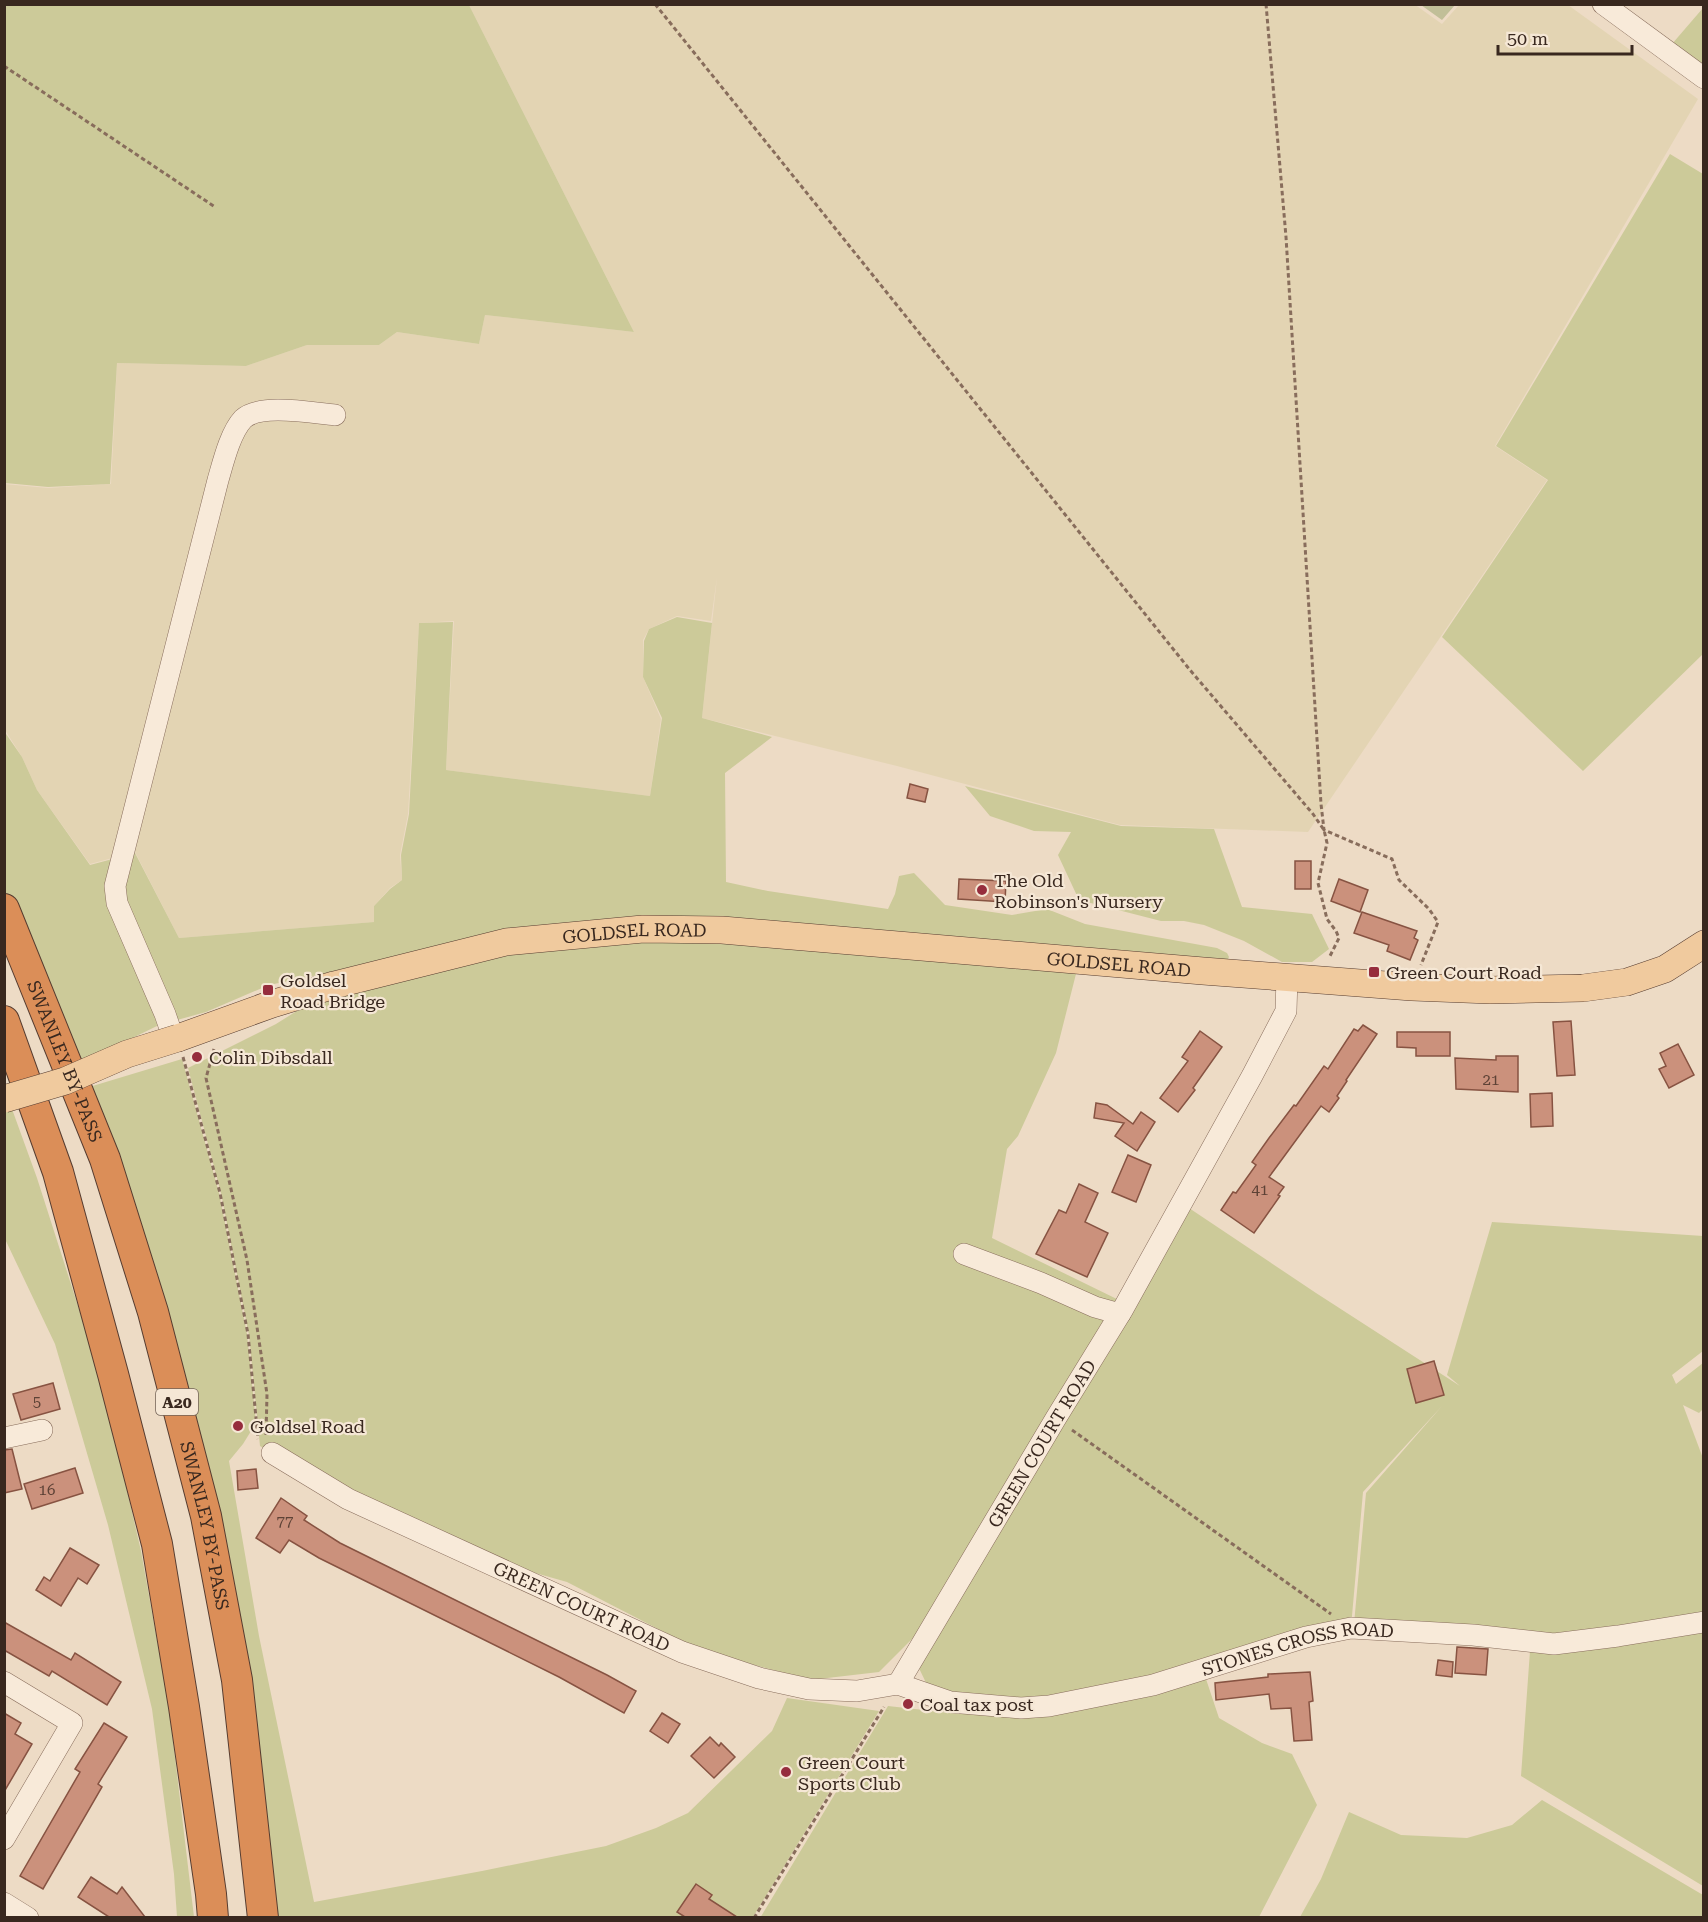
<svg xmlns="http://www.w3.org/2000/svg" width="1708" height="1922" viewBox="0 0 1708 1922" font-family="'Roboto Serif',serif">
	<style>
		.farmland { fill: #e3d4b3 }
		.green { fill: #ccca99 }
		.cemetery { fill: #c1bf98 }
		.building { fill: #cb917c; stroke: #875342; stroke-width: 1.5 }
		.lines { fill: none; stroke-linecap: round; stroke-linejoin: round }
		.minor-casing { stroke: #886d5c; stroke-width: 22 }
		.major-casing { stroke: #563c30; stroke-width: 28 }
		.highway-casing { stroke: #563c30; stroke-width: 32 }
		.path { stroke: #886d5c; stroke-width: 3; stroke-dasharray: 4.5 3; stroke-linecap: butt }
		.minor { stroke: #f8ead9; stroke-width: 21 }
		.major { stroke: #f0ca9e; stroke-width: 27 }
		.highway { stroke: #db8e58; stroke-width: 30 }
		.major-bridge-casing { stroke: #563c30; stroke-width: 28; stroke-linecap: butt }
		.major-bridge { stroke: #f0ca9e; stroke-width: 27 }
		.poi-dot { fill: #962d3d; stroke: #f5e7d5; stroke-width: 2 }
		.labels { text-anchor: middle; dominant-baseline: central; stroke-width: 4.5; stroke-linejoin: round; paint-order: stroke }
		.number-label { font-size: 15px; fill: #5e4236 }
		.shield { fill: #f5e7d5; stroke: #716156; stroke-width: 1.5 }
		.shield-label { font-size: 16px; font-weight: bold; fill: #39281f }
		.poi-label { font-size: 18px; fill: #39281f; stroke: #f5e7d5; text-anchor: start }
		.street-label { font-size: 18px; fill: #39281f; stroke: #f5e7d5 }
	</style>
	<rect width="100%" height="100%" fill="#eddbc5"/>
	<polygon class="farmland" points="1414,4 1442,24 1459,5 1568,5 1698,99 1495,446 1547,480 1308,832 1120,825 897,766 702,718 717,577 711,621 677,616 649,629 643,640 643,677 661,719 650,796 446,770 454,621 419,623 408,814 400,855 402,880 390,888 374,906 374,922 179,938 135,852 90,864 37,790 22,757 5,730 4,484 48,488 111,484 117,363 246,366 307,345 379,345 397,332 479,344 485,315 634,332 469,5"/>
	<g class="green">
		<polygon points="5,4 469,5 634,332 485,315 479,344 397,332 379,345 307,345 246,366 117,363 110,484 48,487 5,483"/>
		<polygon points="1703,8 1703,68 1672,44"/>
		<polygon points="1670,154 1703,174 1703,654 1583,771 1442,637 1548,480 1496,446"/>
		<polygon points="677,617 712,623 702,718 772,737 725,773 726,882 768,891 888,909 895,894 899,876 914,873 945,905 1012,915 1047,909 1085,924 1217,948 1227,953 1229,957 1227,961 722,929 333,972 269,985 206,1012 159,1025 71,1068 5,904 4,731 22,757 37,790 90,865 135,853 179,938 374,922 374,906 390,889 402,880 401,855 409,814 419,623 453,622 446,770 650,796 662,718 643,677 644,641 649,629"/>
		<polygon points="965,786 1121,826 1214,829 1242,907 1312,914 1329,949 1312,962 1282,962 1244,941 1204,925 1184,921 1161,921 1079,900 1058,855 1071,832 1034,831 990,816"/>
		<polygon points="644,932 1079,962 1056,1053 1018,1136 1007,1149 992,1238 1125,1303 942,1609 879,1672 810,1680 699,1650 567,1582 472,1555 349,1498 260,1446 249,1335 221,1193 188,1068 276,1024 335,987 431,961"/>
		<polygon points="182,1059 219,1193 247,1334 256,1423 243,1444 229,1461 259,1636 314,1902 482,1871 606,1846 656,1828 688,1813 772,1731 787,1698 879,1711 753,1917 272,1917 229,1638 76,1091"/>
		<polygon points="4,1087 37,1178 101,1378 141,1551 169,1707 194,1917 177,1917 174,1874 152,1709 108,1525 55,1344 5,1239"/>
		<polygon points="1183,1204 1316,1293 1460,1386 1447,1375 1492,1222 1703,1236 1703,1351 1672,1375 1676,1384 1703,1363 1703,1409 1699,1413 1683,1405 1704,1461 1703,1886 1521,1776 1531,1637 1354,1624 1366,1493 1442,1406 1363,1492 1351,1627 1049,1704 931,1693 915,1660"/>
		<polygon points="1204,1673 1219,1718 1262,1743 1292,1754 1317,1805 1259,1917 760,1918 888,1706 950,1713 1021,1717"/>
		<polygon points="1542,1800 1703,1895 1703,1917 1300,1917 1321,1879 1349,1812 1401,1835 1467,1838 1512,1825"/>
	</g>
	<polygon class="cemetery" points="1421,5 1455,5 1442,20"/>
	<g class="building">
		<polygon points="910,784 928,789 925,802 907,798"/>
		<rect x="1295" y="861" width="16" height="28"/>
		<polygon points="959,879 1006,881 1005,902 958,899"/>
		<polygon points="1339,879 1368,890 1360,912 1331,901"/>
		<polygon points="1362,912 1417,931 1414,938 1418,940 1410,960 1387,951 1389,945 1354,933"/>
		<polygon points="1571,1021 1575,1075 1557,1076 1553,1022"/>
		<polygon points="1363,1025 1377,1034 1346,1080 1347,1081 1337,1096 1339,1098 1329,1112 1321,1106 1269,1177 1284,1187 1278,1195 1280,1196 1254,1233 1221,1210 1233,1192 1236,1193 1256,1165 1252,1162 1269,1138 1294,1105 1296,1106 1324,1066 1328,1069 1354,1029 1358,1031"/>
		<polygon points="1200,1031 1222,1047 1193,1088 1195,1090 1178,1112 1160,1098 1188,1061 1182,1057"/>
		<polygon points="1397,1032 1450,1032 1450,1056 1416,1056 1416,1048 1397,1047"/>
		<polygon points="1678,1044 1694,1075 1669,1088 1659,1069 1666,1066 1660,1053"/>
		<polygon points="1496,1056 1518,1056 1518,1092 1456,1089 1455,1058 1496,1060"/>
		<polygon points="1552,1093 1553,1126 1531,1127 1530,1094"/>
		<polygon points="1096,1103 1107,1105 1133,1124 1141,1112 1155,1122 1137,1151 1115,1136 1124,1123 1094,1118"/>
		<polygon points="1128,1155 1151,1165 1136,1202 1112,1192"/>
		<polygon points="1079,1184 1098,1193 1085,1222 1108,1233 1087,1277 1036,1254 1059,1210 1066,1213"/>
		<polygon points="1434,1361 1444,1395 1416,1403 1407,1369"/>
		<polygon points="53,1383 60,1409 21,1420 13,1394"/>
		<polygon points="12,1449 22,1489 4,1493 4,1450"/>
		<polygon points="75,1468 83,1493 32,1509 24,1484"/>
		<polygon points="256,1469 258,1488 238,1490 237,1471"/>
		<polygon points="281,1498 307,1516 304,1520 340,1543 607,1675 636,1691 624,1713 559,1677 319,1558 289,1540 280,1553 256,1538"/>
		<polygon points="70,1548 99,1565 87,1584 78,1578 61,1606 36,1590 44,1577 50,1581"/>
		<polygon points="4,1622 71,1660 75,1653 121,1682 107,1705 52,1671 49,1676 4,1650"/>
		<polygon points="1457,1647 1488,1649 1486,1675 1455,1673"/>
		<polygon points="1438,1660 1453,1662 1452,1677 1436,1675"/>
		<polygon points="1310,1672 1313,1701 1309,1702 1312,1740 1294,1741 1291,1708 1271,1709 1269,1694 1216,1700 1215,1683 1268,1677 1268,1674"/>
		<polygon points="4,1713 21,1723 15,1734 32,1744 4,1792"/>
		<polygon points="662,1713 680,1724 668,1743 650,1731"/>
		<polygon points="104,1723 127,1737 98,1784 102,1787 43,1889 20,1876 80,1772 75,1769"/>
		<polygon points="710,1737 719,1746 721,1743 735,1757 714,1778 691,1756"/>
		<polygon points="91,1877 117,1894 122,1887 145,1917 109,1917 78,1897"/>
		<polygon points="696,1884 712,1895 709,1899 737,1917 685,1917 677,1912"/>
	</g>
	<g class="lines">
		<g class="minor-casing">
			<g id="minor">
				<polyline points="1603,4 1704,78"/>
				<path d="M174,1040L165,1014L117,903L115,886L218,480C223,463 230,433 243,419C260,403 312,413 335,415"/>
				<polyline points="964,1254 1041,1283 1095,1307 1120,1314"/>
				<polyline points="4,1438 42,1430"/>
				<path id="s1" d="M272,1453L348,1499L682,1652L759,1678L809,1689L857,1691L898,1684L950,1702L1021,1708L1049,1706L1153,1685L1306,1637L1351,1628L1473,1635L1554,1644L1618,1636L1704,1622"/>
				<polyline points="4,1682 72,1723 4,1839"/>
				<path id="s2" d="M898,1684L1056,1418L1123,1309L1252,1076L1286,1011L1287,977"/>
				<polyline points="4,1903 28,1918"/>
			</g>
		</g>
		<g class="major-casing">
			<g id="major">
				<path id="s3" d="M178,1038L272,1004L334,985L506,942L643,929L722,930L1203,971L1412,987L1490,990L1583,988L1627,982L1665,969L1704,944"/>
			</g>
		</g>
		<g class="highway-casing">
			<g id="highway">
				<path id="s4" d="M4,909L105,1159L153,1312L206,1516L237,1680L263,1918"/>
				<polyline points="4,1021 58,1172 113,1374 157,1544 184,1707 211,1894 213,1918"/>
			</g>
		</g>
		<g class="path">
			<polyline points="655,4 1190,670 1313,814 1324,830 1327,843 1318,883 1327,919 1336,931 1339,938 1329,958"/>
			<polyline points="1266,4 1286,237 1321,804 1324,830 1392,859 1399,880 1429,909 1438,922 1421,965"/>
			<polyline points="4,66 215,207"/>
			<polyline points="214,1049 206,1078 247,1260 267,1394 266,1435"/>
			<polyline points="183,1057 220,1193 248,1334 258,1439"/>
			<polyline points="1072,1430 1331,1614"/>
			<polyline points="754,1918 884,1707"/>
		</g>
		<use href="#minor" class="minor"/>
		<use href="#major" class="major"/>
		<use href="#highway" class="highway"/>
		<g class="major-bridge-casing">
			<polyline id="major-bridge" points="4,1099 65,1081 127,1054 178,1038"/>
		</g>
		<use href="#major-bridge" class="major-bridge"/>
	</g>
	<g class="poi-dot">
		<circle cx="982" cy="890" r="6"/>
		<rect x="1368" y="966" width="12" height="12" rx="3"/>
		<rect x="262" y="984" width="12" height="12" rx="3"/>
		<circle cx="197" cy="1057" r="6"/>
		<circle cx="238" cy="1426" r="6"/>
		<circle cx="908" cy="1704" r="6"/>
		<circle cx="786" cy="1772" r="6"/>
	</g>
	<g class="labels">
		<g class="number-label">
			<text x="1491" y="1080">21</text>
			<text x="1260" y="1190">41</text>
			<text x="37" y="1402">5</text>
			<text x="47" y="1490">16</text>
			<text x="285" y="1521">77</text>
		</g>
		<rect class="shield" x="156" y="1389" width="42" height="26" rx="4.5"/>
		<g class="shield-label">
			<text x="177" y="1402">A20</text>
		</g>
		<g class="poi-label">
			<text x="994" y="880">The Old<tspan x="994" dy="21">Robinson's Nursery</tspan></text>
			<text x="1386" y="972">Green Court Road</text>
			<text x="280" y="980">Goldsel<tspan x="280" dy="21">Road Bridge</tspan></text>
			<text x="209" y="1057">Colin Dibsdall</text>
			<text x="250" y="1426">Goldsel Road</text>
			<text x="920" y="1704">Coal tax post</text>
			<text x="798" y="1762">Green Court<tspan x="798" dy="21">Sports Club</tspan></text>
		</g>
		<g class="street-label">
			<text stroke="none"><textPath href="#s3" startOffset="471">GOLDSEL ROAD</textPath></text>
			<text stroke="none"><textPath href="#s3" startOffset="957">GOLDSEL ROAD</textPath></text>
			<text stroke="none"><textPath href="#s4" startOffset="164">SWANLEY BY-PASS</textPath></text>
			<text stroke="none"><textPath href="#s2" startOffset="280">GREEN COURT ROAD</textPath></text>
			<text stroke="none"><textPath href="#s4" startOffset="650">SWANLEY BY-PASS</textPath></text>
			<text stroke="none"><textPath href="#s1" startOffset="346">GREEN COURT ROAD</textPath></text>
			<text stroke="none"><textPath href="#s1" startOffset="1089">STONES CROSS ROAD</textPath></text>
		</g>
	</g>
	<rect width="1708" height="1922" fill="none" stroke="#39281f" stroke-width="12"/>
	<path d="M1498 45v9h134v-9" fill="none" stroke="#39281f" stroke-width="3"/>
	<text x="1507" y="45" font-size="18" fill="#39281f" stroke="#f5e7d5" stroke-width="4.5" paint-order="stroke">50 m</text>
</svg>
